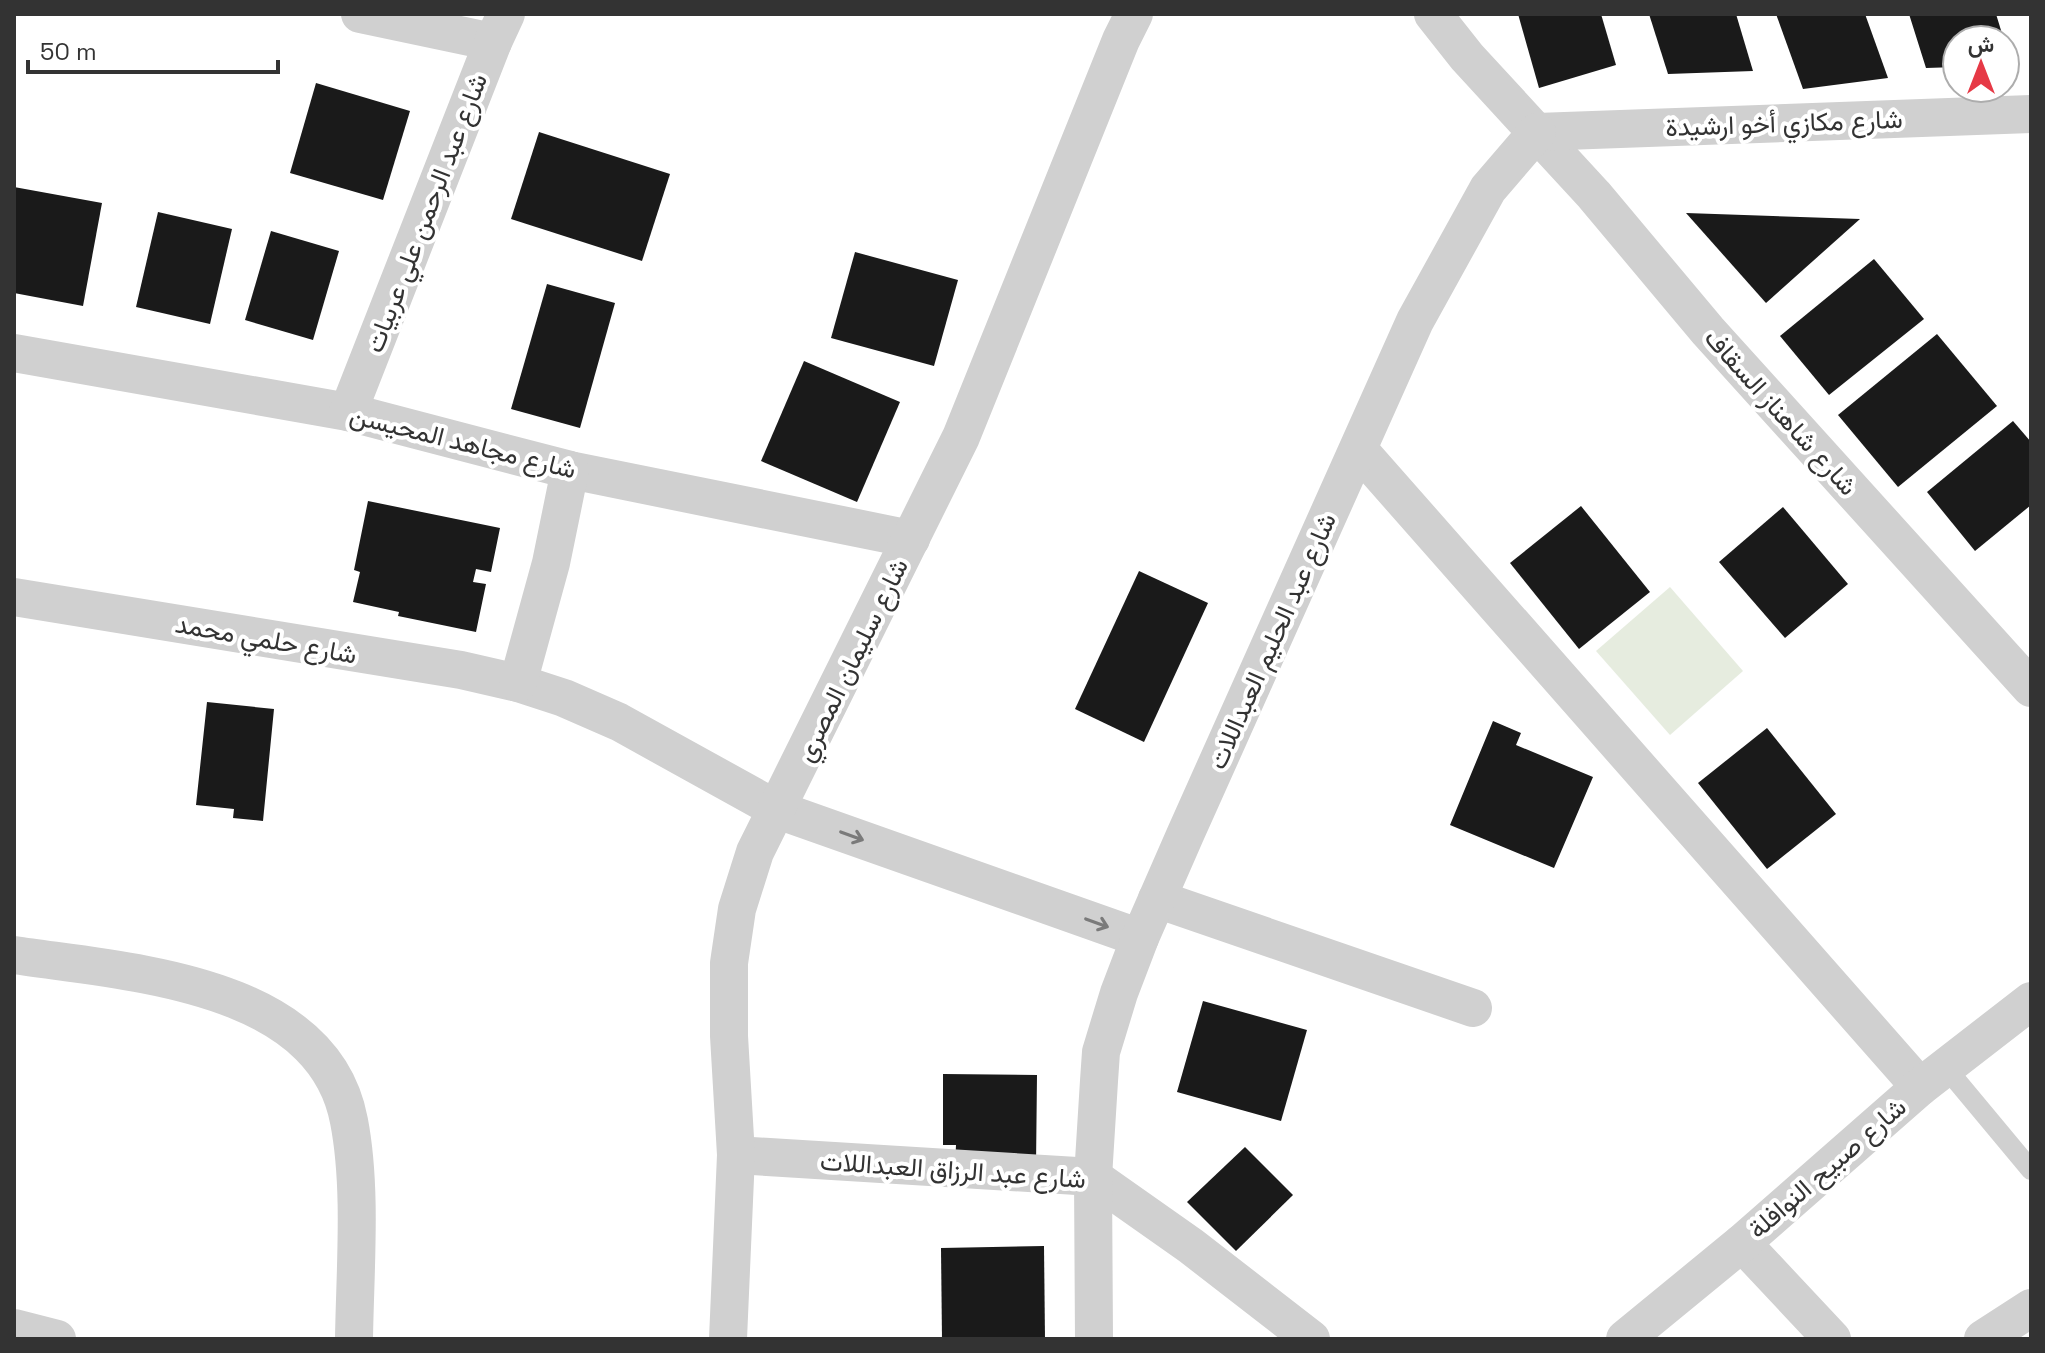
<svg xmlns="http://www.w3.org/2000/svg" width="2045" height="1353" viewBox="0 0 2045 1353" font-family="'Space Grotesk',Vazirmatn,sans-serif">
	<style>
		.green { fill: #e6ecdf }
		.building { fill: #1a1a1a }
		.lines { fill: none; stroke-linecap: round; stroke-linejoin: round }
		.service { stroke: #d0d0d0; stroke-width: 20 }
		.minor { stroke: #d0d0d0; stroke-width: 38 }
		.oneway { stroke: #7a7a7a }
		.labels { text-anchor: middle; dominant-baseline: central; stroke-width: 8; stroke-linejoin: round; paint-order: stroke }
		.street-label { font-size: 26px; fill: #333; stroke: #fff }
	</style>
	<rect width="100%" height="100%" fill="#fff"/>
	<polygon class="green" points="1670,587 1743,671 1670,735 1596,651"/>
	<g class="building">
		<polygon points="1518,14 1601,14 1616,65 1539,88"/>
		<polygon points="1649,14 1736,14 1753,71 1668,74"/>
		<polygon points="1776,14 1865,14 1888,78 1803,89"/>
		<polygon points="1909,14 1996,14 2004,40 1957,40 1957,67 1926,68"/>
		<polygon points="316,83 410,111 383,200 290,173"/>
		<polygon points="539,132 670,174 642,261 511,219"/>
		<polygon points="14,187 102,203 83,306 14,293"/>
		<polygon points="158,212 232,229 210,324 136,307"/>
		<polygon points="1686,213 1860,219 1766,303"/>
		<polygon points="271,231 339,251 313,340 245,320"/>
		<polygon points="855,252 958,280 934,366 831,338"/>
		<polygon points="1874,259 1924,319 1829,395 1780,336"/>
		<polygon points="547,284 615,303 580,428 511,409"/>
		<polygon points="1937,334 1997,406 1898,487 1838,415"/>
		<polygon points="804,361 900,402 857,502 761,461"/>
		<polygon points="2013,421 2031,442 2031,505 1975,551 1927,492"/>
		<polygon points="368,501 500,528 491,572 476,569 473,582 486,584 476,632 398,616 399,612 353,602 360,572 354,570"/>
		<polygon points="1581,506 1650,592 1579,649 1510,563"/>
		<polygon points="1783,507 1848,584 1785,638 1719,562"/>
		<polygon points="1139,571 1208,603 1144,742 1075,709"/>
		<polygon points="207,702 274,709 263,821 233,818 234,809 196,805"/>
		<polygon points="1493,721 1521,733 1516,745 1593,777 1554,868 1450,825"/>
		<polygon points="1767,728 1836,814 1767,869 1698,783"/>
		<polygon points="1203,1001 1307,1030 1281,1121 1177,1092"/>
		<polygon points="943,1074 1037,1075 1036,1166 955,1165 956,1145 943,1145"/>
		<polygon points="1245,1147 1293,1195 1236,1251 1187,1202"/>
		<polygon points="1044,1246 1045,1339 942,1339 941,1248"/>
	</g>
	<g class="lines">
		<polyline class="service" points="1946,1068 2031,1170"/>
		<g class="minor">
			<polyline points="360,14 493,42"/>
			<polyline points="1433,14 1467,57 1594,195 1708,331 2031,688"/>
			<polyline points="1537,132 2031,114"/>
			<polyline points="14,353 348,412 570,470 911,539"/>
			<polyline points="348,412 493,42 506,14"/>
			<polyline points="1359,450 1920,1087"/>
			<polyline points="14,597 461,670 518,683 564,698 619,722 778,810 1140,938"/>
			<polyline points="518,683 551,563 570,470"/>
			<polyline points="1157,899 1473,1008"/>
			<path d="M14,955C125,972 323,981 349,1121C362,1188 355,1270 354,1339"/>
			<polyline points="736,1155 1093,1177 1191,1246 1311,1339"/>
			<polyline points="1742,1243 1832,1339"/>
			<polyline points="14,1328 57,1339"/>
			<polyline points="728,1339 736,1155 729,1036 729,963 737,909 755,852 961,437 1121,40 1134,14"/>
			<polyline points="1094,1339 1093,1177 1099,1081 1101,1052 1119,993 1140,938 1185,835 1415,321 1488,189 1537,132"/>
			<polyline points="1625,1339 1742,1243 1920,1087 2031,1001"/>
			<polyline points="1983,1339 2031,1308"/>
		</g>
	</g>
	<defs><path id="oneway-shaft" d="M-6 0H5M1.5-3L5.5 0L1.5 3" fill="none" stroke-width="1.6" stroke-linecap="round" stroke-linejoin="round" transform="scale(2)"/></defs>
	<g class="oneway">
		<use href="#oneway-shaft" transform="translate(852 836) rotate(20)"/>
		<use href="#oneway-shaft" transform="translate(1097 923) rotate(20)"/>
	</g>
	<g class="labels">
		<g class="street-label">
			<text transform="translate(1784 123) rotate(-2)">شارع مكازي أخو ارشيدة</text>
			<text transform="translate(426 213) rotate(-69)">شارع عبد الرحمن علي عربيات</text>
			<text transform="translate(1781 412) rotate(48)">شارع شاهناز السقاف</text>
			<text transform="translate(463 442) rotate(14)">شارع مجاهد المحيسن</text>
			<text transform="translate(266 639) rotate(10)">شارع حلمي محمد</text>
			<text transform="translate(1272 641) rotate(-66)">شارع عبد الحليم العبداللات</text>
			<text transform="translate(852 660) rotate(-64)">شارع سليمان المصري</text>
			<text transform="translate(1827 1168) rotate(-41)">شارع صبيح النوافلة</text>
			<text transform="translate(953 1170) rotate(4)">شارع عبد الرزاق العبداللات</text>
		</g>
	</g>
	<rect width="2045" height="1353" fill="none" stroke="#333333" stroke-width="32"/>
	<g transform="translate(1981 64)"><circle r="38" fill="#ffffff" stroke="#adadad" stroke-width="2"/>
	<path d="M0-6L14 30L0 20L-14 30Z" fill="#e63946"/>
	<text y="-12" font-size="22" font-weight="bold" text-anchor="middle" fill="#333333">ش</text>
	</g>
	<path d="M28 60v12h250v-12" fill="none" stroke="#333333" stroke-width="4"/>
	<text x="40" y="60" font-size="24" fill="#333333" stroke="#ffffff" stroke-width="6" paint-order="stroke">50 m</text>
</svg>
